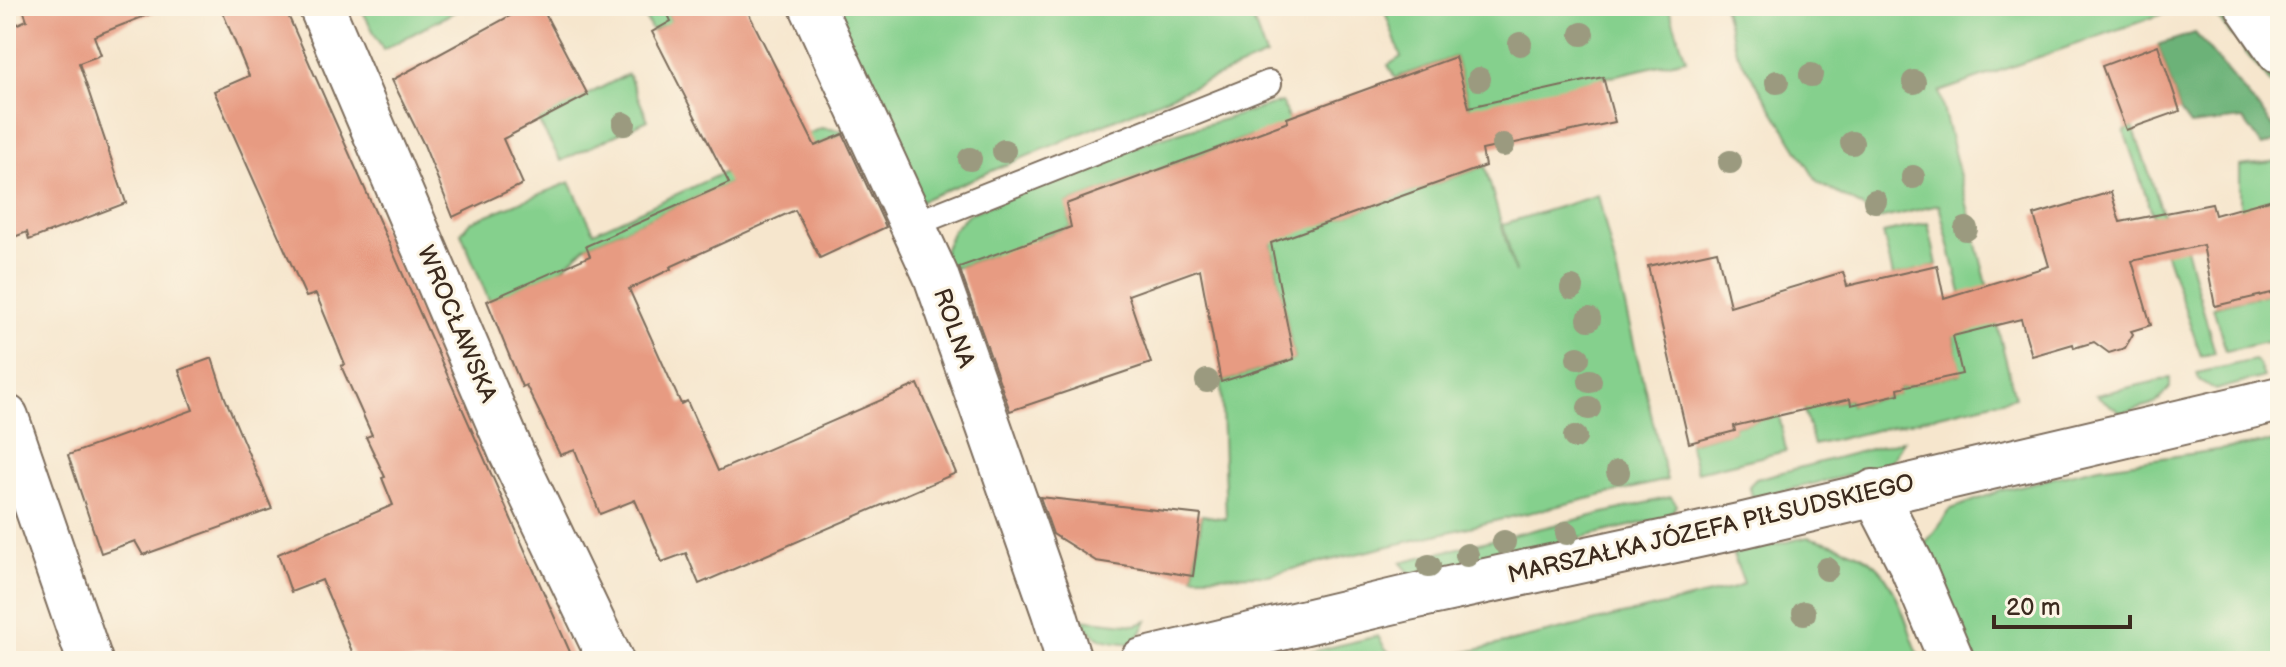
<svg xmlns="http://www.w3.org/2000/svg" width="2286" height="667" viewBox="0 0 2286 667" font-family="'Balsamiq Sans',sans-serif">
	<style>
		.green { fill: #85d08d; stroke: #607d56; stroke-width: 2 }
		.forest { fill: #6cb278; stroke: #546e4b; stroke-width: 2 }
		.building { fill: #e79b82 }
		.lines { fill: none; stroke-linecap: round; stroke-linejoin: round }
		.lane-casing { stroke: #7c6c5b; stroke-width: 28 }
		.street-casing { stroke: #7c6c5b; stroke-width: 48 }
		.secondary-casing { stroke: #7c6c5b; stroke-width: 48 }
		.lane { stroke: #fff; stroke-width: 24 }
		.street { stroke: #fff; stroke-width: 44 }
		.secondary { stroke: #fff; stroke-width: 44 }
		.tree { fill: #9b9a7f }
		.labels { text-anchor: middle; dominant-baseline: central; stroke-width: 6; stroke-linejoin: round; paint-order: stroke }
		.street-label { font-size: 24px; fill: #3b2a1e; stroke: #fcf5e5 }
	</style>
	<rect width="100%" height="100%" fill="#fcf5e5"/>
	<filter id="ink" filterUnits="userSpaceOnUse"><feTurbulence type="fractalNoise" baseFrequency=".0125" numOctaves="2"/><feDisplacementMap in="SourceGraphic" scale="16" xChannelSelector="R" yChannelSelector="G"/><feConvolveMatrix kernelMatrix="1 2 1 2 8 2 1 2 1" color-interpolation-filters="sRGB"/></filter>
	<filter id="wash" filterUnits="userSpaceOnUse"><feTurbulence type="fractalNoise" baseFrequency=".006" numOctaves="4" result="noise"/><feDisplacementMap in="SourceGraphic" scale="32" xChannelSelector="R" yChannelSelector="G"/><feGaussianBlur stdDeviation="1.8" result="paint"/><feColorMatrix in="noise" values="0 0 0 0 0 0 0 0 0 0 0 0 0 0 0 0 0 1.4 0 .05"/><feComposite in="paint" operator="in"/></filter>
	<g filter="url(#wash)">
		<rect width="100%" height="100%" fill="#f6e6cd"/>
		<g class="green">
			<polygon points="360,6 465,6 383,50"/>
			<polygon points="639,6 664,6 672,22 652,31"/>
			<polygon points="833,6 1248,6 1266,56 920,201"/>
			<polygon points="1383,6 1668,6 1686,59 1470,109 1455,57 1395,78 1388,65 1401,57"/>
			<polygon points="1723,6 2174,6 2177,9 1939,92 2015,397 1814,445 1804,409 1850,399 1851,405 1898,394 1898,388 1961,374 1953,336 1962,297 1939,205 1875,220 1861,206 1818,183 1736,51"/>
			<polygon points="2208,6 2228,6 2280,78 2280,95"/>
			<polygon points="628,74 648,120 561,161 533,112 550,114"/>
			<polygon points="1282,102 1325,223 1485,166 1515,273 1503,224 1598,195 1667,480 1268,575 1193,576 1202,515 1226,519 1221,382 1294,359 1250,136 1067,204 1071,227 1035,239 1061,299 993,255 949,270 941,258 953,230 968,214 1144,143"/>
			<polygon points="2133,127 2163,214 2186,248 2215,353 2201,356 2124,131"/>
			<polygon points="821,128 849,131 586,246 562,269 489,301 461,233 470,222 570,182 594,232"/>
			<polygon points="2280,161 2280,197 2263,202 2263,207 2240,211 2240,166"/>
			<polygon points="1928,223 1937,265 1893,276 1883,233"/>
			<polygon points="2279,291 2280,339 2226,351 2213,307"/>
			<polygon points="2254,360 2259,364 2264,377 2215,390 2199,380 2197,373"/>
			<polygon points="2170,378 2170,388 2156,403 2121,413 2096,395"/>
			<polygon points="1779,415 1786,451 1697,472 1689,443 1734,431 1734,426"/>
			<polygon points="1904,440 1889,466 1753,498 1749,486 1756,479"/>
			<polygon points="2280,441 2280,661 1963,661 1925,544 1951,509 2003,490 2099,467"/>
			<polygon points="1671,497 1677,505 1668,517 1413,577 1400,562"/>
			<path d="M1808,537C1826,542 1845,547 1861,555C1897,573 1906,627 1921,661H1429L1735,588L1744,584L1733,554Z"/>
			<path d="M1081,619L1136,625L1147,621L1135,644C1109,642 1095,642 1081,619Z"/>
			<polygon points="1378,636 1385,648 1398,661 1273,661"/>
		</g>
		<polygon class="forest" points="2195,33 2280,134 2280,140 2262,146 2243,119 2190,125 2180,111 2158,45"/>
		<g id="blocks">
			<g class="building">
				<polygon points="22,6 165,8 94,36 101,55 79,63 126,203 29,240 27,232 6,240 6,29 27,20"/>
				<polygon points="220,6 284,6 574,661 356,661 322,580 291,592 278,554 393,505 382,478 385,477 366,437 372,435 341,366 345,364 316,294 306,297 214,91 249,76"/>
				<polygon points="528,6 541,6 588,95 503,139 523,184 453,217 424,145 392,80"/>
				<polygon points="664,6 745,6 815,146 843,134 886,227 820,258 795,210 670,267 671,269 629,289 681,404 687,401 718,471 918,384 956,473 699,584 686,553 662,562 635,500 600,514 575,450 560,455 526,385 522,387 487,301 590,256 586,246 729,183 652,32 671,21"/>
				<polygon points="2158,45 2180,111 2126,130 2102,66"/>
				<polygon points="1455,57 1469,107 1603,77 1615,122 1482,150 1485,166 1271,243 1294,359 1221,382 1200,269 1128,295 1151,363 1010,411 959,267 1071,227 1066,204 1288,122 1287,118"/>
				<polygon points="2111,192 2120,222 2212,204 2215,215 2280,197 2280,291 2215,306 2203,245 2132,261 2151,325 2131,331 2133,334 2125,348 2109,353 2094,342 2074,348 2073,344 2032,356 2021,319 1953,336 1962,374 1898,388 1899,394 1851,405 1850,399 1734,426 1735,431 1689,443 1648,266 1717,251 1730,306 1843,272 1847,286 1937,265 1944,298 2049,266 2034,215"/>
				<polygon points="212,358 225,398 272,509 143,555 135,541 101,553 68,455 193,410 179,370"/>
				<polygon points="1040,497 1201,515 1193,576 1096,561 1053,534"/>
			</g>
		</g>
	</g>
	<g filter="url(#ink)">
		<use href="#blocks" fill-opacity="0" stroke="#7c6c5b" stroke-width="2"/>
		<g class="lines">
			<g class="lane-casing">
				<polyline id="lane" points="912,225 1269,83"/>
			</g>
			<g class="street-casing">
				<g id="street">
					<polyline points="321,6 512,454 611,661"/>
					<polyline points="812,6 936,276 1054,612 1069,661"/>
					<polyline points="6,417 90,661"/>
					<polyline points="1874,492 1911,564 1952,661"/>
				</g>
			</g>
			<g class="secondary-casing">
				<g id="secondary">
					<polyline points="2248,6 2280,52"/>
					<polyline points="1142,661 1403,599 1744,525 2280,399"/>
				</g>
			</g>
			<use href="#lane" class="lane"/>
			<use href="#street" class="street"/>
			<use href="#secondary" class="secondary"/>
		</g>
		<g class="tree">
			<circle cx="1582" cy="34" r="12"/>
			<circle cx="1520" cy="44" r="12"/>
			<circle cx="1811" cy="75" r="12"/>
			<circle cx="1479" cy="79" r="12"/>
			<circle cx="1777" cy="82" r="12"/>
			<circle cx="1914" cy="82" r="12"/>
			<circle cx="624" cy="124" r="12"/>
			<circle cx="1852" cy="143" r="12"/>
			<circle cx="1503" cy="145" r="12"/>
			<circle cx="1004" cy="151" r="12"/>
			<circle cx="970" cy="159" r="12"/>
			<circle cx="1730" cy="162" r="12"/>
			<circle cx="1913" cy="177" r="12"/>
			<circle cx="1875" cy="201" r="12"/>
			<circle cx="1966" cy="229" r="12"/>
			<circle cx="1572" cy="288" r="12"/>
			<circle cx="1589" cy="319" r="12"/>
			<circle cx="1578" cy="358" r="12"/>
			<circle cx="1207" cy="381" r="12"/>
			<circle cx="1590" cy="381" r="12"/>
			<circle cx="1589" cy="408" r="12"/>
			<circle cx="1575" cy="437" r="12"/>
			<circle cx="1618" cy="472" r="12"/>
			<circle cx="1567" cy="533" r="12"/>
			<circle cx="1504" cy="542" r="12"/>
			<circle cx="1467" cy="555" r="12"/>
			<circle cx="1429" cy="566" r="12"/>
			<circle cx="1827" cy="569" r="12"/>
			<circle cx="1804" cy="613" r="12"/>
		</g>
	</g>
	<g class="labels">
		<g class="street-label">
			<text transform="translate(457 324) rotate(67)">WROCŁAWSKA</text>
			<text transform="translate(954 328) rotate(71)">ROLNA</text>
			<text transform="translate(1711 529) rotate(-13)">MARSZAŁKA JÓZEFA PIŁSUDSKIEGO</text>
		</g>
	</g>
	<rect width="2286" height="667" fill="none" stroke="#fcf5e5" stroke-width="32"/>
	<path d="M1994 615v12h136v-12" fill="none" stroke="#3b2a1e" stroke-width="4"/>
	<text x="2006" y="615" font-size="24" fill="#3b2a1e" stroke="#fcf5e5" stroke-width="6" paint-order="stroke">20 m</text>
</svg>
